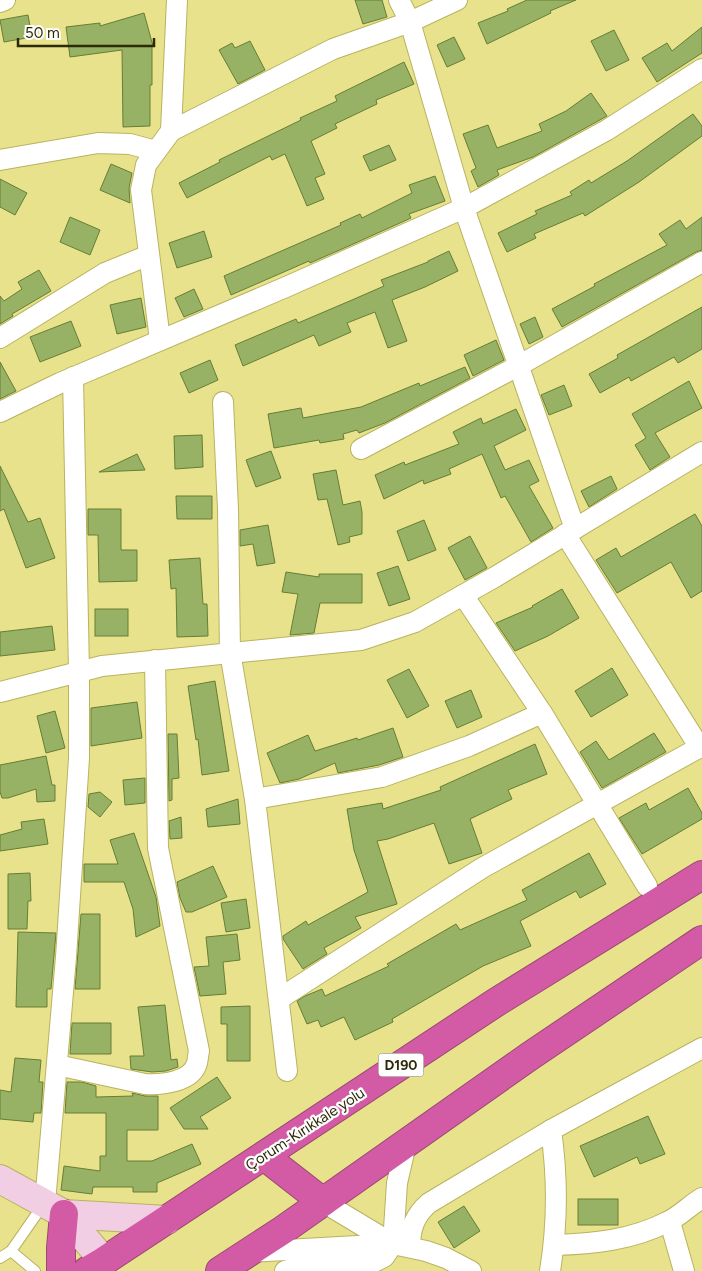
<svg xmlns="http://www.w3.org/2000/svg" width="702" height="1271" viewBox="0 0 702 1271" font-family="Figtree,sans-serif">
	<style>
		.building { fill: #97b265; stroke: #667e33 }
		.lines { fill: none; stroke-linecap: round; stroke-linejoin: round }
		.lane-casing { stroke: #b9b35f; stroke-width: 12 }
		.street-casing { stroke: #b9b35f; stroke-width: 22 }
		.secondary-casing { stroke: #b9b35f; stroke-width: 30 }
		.highway-casing { stroke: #994a6e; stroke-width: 30 }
		.lane { stroke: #fff; stroke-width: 10 }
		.street { stroke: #fff; stroke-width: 20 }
		.secondary { stroke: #f2cee4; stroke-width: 28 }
		.highway { stroke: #d35ba6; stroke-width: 28 }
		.labels { text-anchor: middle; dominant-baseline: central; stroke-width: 4.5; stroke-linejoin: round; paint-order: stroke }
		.shield { fill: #fefefe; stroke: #6c6a50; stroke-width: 1 }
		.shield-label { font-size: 14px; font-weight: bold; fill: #2d2a06 }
		.street-label { font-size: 15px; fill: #2d2a06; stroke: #fefefe }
	</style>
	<rect width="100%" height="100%" fill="#e8e28d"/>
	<g class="building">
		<polygon points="355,0 382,0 387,17 363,24"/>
		<polygon points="527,0 576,0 550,11 551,13 487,44 478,23 508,11 507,9"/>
		<polygon points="144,13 153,46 152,47 152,85 150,85 150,126 123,127 122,50 70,57 66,27 100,23 100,26"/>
		<polygon points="28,15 32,37 4,42 0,20"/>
		<polygon points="702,27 702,53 657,82 642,58 667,43 672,51"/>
		<polygon points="614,30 629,60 606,71 591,41"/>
		<polygon points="454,37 465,59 447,67 437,45"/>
		<polygon points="250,41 265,70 238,84 219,50 232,43 235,48"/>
		<polygon points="404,62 414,84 376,100 377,104 335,124 337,128 311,141 325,174 315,178 324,199 307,206 285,154 272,160 270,156 187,198 179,183 220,162 219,160 301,120 300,118 337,101 335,96"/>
		<polygon points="591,93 607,116 533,157 497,170 499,175 478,187 471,171 476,168 463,134 488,125 497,148 542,131 539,124 566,111"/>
		<polygon points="693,114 702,126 702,136 639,182 585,216 583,213 534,234 536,238 507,252 498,233 537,214 535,211 572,195 570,192 589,180 591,183 627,161"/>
		<polygon points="389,145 396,160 370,171 363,156"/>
		<polygon points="111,164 132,173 129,188 130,203 100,190"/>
		<polygon points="435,176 445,201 409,214 411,218 351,245 310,263 309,261 231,295 224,276 341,225 340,223 360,214 362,218 412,193 409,185"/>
		<polygon points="0,179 27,193 15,215 0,207"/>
		<polygon points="70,217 100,230 90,255 60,242"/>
		<polygon points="702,217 702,250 696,252 562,327 552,309 595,286 594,284 667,245 659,234 680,220 686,229"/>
		<polygon points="204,231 212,257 177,268 169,243"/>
		<polygon points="449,251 458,271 425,287 392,300 407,341 388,348 375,312 347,323 351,332 319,346 314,335 243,366 235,345 296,319 298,323 352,300 384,286 381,280 428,262 428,261"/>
		<polygon points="39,270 51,291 12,314 13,316 0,324 0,296 4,301 22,289 18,282"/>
		<polygon points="194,289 203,309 184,317 175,298"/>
		<polygon points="141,298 146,327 117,334 110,305"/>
		<polygon points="702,307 702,349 678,363 674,357 631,381 629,377 600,393 589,374 618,358 617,355"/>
		<polygon points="535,317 543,337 529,344 520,324"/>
		<polygon points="71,321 81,346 40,362 30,337"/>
		<polygon points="496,340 504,360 473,376 464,355"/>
		<polygon points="210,360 218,380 189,393 180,373"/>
		<polygon points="0,362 16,391 0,399"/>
		<polygon points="465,367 470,378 385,423 359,433 357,430 343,434 344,439 320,443 319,440 274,448 268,414 301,408 303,418 361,407 419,383 420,386"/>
		<polygon points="689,381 702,408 655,433 670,457 650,470 635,445 646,438 632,414"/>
		<polygon points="564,385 572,406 549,415 541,395"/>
		<polygon points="516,409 526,430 494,446 505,470 529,460 539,481 529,486 553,528 531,542 505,496 501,498 482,454 449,469 451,474 424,484 423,480 384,499 375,475 404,462 405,465 459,444 453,432 481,418 483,424"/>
		<polygon points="202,435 203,467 175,469 174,436"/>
		<polygon points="271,451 281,478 256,487 246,460"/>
		<polygon points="137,454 145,470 99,472"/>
		<polygon points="0,466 28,522 40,518 55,558 26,568 4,509 0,511"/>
		<polygon points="336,470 343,505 360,501 362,512 362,534 349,537 350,542 338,545 327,499 318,500 313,474"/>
		<polygon points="611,476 617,489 589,507 581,491"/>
		<polygon points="176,496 212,496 212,519 177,519"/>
		<polygon points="88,509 121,509 121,550 137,550 137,581 99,582 98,535 88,535"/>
		<polygon points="695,514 702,526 702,591 691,598 671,562 617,593 596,560 616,548 621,557"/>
		<polygon points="424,520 436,550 408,561 397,531"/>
		<polygon points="268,525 275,563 257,566 253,544 240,546 240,530"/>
		<polygon points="470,536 487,568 465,580 448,548"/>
		<polygon points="200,558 203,604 207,604 208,636 177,637 176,588 171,589 169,560"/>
		<polygon points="398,566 410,599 389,606 377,573"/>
		<polygon points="286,572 319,577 319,574 362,574 362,603 320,603 314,633 290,635 298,594 282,592"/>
		<polygon points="562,589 579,618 548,636 515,651 496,623 533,607 532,606"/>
		<rect x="95" y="609" width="33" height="27"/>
		<polygon points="52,626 55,650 0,656 0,632"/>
		<polygon points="612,668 628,695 591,717 575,691"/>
		<polygon points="409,669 429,706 407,718 387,680"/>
		<polygon points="215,681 229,771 202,775 198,739 196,740 188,686"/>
		<polygon points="471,690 482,717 457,728 445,701"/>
		<polygon points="137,702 142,738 91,746 91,708"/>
		<polygon points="55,711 65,748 46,753 37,716"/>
		<polygon points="393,728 403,757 379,765 338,773 335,763 299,779 280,783 267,753 308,735 315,751 357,738 358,740"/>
		<polygon points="654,733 666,752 602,788 580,752 596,741 609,760"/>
		<polygon points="168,734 177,734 179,778 172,779 172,800 169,801"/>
		<polygon points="535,744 547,774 508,790 512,799 470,819 482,853 449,864 434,823 388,839 377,841 397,904 355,917 361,928 324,948 327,954 303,969 283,939 283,936 306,921 308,925 368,892 354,850 347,809 382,803 383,809 441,790 440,787"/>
		<polygon points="46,756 52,785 55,785 55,801 37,802 36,789 8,798 2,798 0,792 0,765"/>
		<polygon points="145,778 145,803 125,805 123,780"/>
		<polygon points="688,788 702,813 702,819 642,854 619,818 646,803 649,810"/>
		<polygon points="100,792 112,802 100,817 88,807 89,794"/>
		<polygon points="238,799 240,824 208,827 206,809"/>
		<polygon points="181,817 182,838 170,839 169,821"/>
		<polygon points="44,819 48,844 0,851 0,835 22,829 21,822"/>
		<polygon points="134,833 156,897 160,926 136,937 133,909 124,882 84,882 84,864 118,864 110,840"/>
		<polygon points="589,853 606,884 580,898 576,891 520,921 531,946 483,966 392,1019 393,1022 355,1040 344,1017 321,1027 318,1020 307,1024 297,1001 305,996 322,989 325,996 389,966 387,964 456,924 460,930 527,900 522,890"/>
		<polygon points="213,866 227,897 192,912 186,912 180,898 177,882"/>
		<polygon points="30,873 31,901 28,901 27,929 8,929 8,874"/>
		<polygon points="246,899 250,928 226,932 221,903"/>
		<polygon points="81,914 100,914 100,989 75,989"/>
		<polygon points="18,932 56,933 51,989 47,989 47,1007 16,1007"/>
		<polygon points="237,934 240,960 223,962 226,994 200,996 194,967 209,966 206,937"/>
		<polygon points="165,1005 171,1060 177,1059 178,1067 166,1071 152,1072 131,1069 130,1056 144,1056 138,1007"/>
		<polygon points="250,1006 250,1061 227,1061 227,1024 221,1024 221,1007"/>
		<polygon points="72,1023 111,1023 111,1054 70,1054"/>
		<polygon points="15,1058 41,1060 39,1082 43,1082 41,1113 34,1113 33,1122 0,1119 0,1090 11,1092"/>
		<polygon points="217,1077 231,1098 200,1117 208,1129 184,1129 170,1108"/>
		<polygon points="67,1082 82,1082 96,1086 96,1097 133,1096 132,1093 145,1096 158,1096 158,1130 127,1130 127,1161 152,1161 192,1144 201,1164 157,1183 157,1192 133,1192 133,1187 93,1187 92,1194 61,1190 64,1166 100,1171 100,1156 106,1156 106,1113 65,1113"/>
		<polygon points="648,1116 665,1154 640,1164 637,1157 594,1177 580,1146"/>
		<rect x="578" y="1199" width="40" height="26"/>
		<polygon points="464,1206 480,1231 454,1248 438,1222"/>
	</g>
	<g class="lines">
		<g class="lane-casing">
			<g id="lane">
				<polyline points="11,1251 43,1205"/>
				<polyline points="0,1258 11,1251 35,1271"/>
			</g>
		</g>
		<g class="street-casing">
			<g id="street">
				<polyline points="399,0 410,22 464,208 575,529"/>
				<polyline points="0,2 5,0"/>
				<polyline points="171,131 177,0"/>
				<polyline points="0,160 98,143 130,144 156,151"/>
				<polyline points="0,338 105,273 149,255"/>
				<polyline points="160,340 141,190 146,165 171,131 333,49 410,22 457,0"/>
				<polyline points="223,402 228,509 230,652 255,799 287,1071"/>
				<polyline points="0,412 60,383 286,287 464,208 607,130 702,69"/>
				<polyline points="361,449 518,366 702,262"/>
				<polyline points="565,534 700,748"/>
				<polyline points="463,595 542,713 647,886"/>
				<polyline points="0,692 102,666 361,640 415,622 495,577 702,452"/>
				<polyline points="255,799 382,777 469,746 542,713"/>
				<polyline points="279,999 482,868 702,746"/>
				<path d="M57,1065L145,1084C162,1085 192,1082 197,1063C198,1059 198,1055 199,1051L158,848L155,660"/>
				<polyline points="323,1202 393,1244"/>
				<polyline points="45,1203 66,957 79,758 79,672 73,377"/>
				<polyline points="670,1222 684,1271"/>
				<path d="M554,1245C593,1244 632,1240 667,1222C679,1217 690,1205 702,1198"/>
				<path d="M410,1247C410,1228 415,1215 429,1203L551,1130L702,1048"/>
				<polyline points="251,1252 393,1244 426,1251 446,1258 471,1271"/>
				<polyline points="285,1271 294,1268 372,1263 384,1257 393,1244 397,1183 406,1144"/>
				<path d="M550,1271C558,1222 558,1179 551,1130"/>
			</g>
		</g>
		<g class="secondary-casing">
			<g id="secondary">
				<polyline points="0,1179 64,1214 104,1261"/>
				<polyline points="64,1214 167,1220"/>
			</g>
		</g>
		<g class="highway-casing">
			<g id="highway">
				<polyline points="264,1156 323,1202"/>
				<polyline points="61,1271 61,1248 64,1214"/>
				<polyline points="87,1271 104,1261 495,1003 702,875"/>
				<polyline points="220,1271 283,1230 530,1056 702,940"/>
			</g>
		</g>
		<use href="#lane" class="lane"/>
		<use href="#street" class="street"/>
		<use href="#secondary" class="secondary"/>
		<use href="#highway" class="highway"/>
	</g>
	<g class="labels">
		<rect class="shield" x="378.5" y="1053.5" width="45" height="23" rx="4"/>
		<g class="shield-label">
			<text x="401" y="1065">D190</text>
		</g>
		<g class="street-label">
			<text transform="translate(305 1129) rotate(-33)">Çorum-Kırıkkale yolu</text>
		</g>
	</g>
	<path d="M18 38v8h136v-8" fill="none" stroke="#2d2a06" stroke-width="2.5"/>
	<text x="25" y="38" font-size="15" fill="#2d2a06" stroke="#fefefe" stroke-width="4" paint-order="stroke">50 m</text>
</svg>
